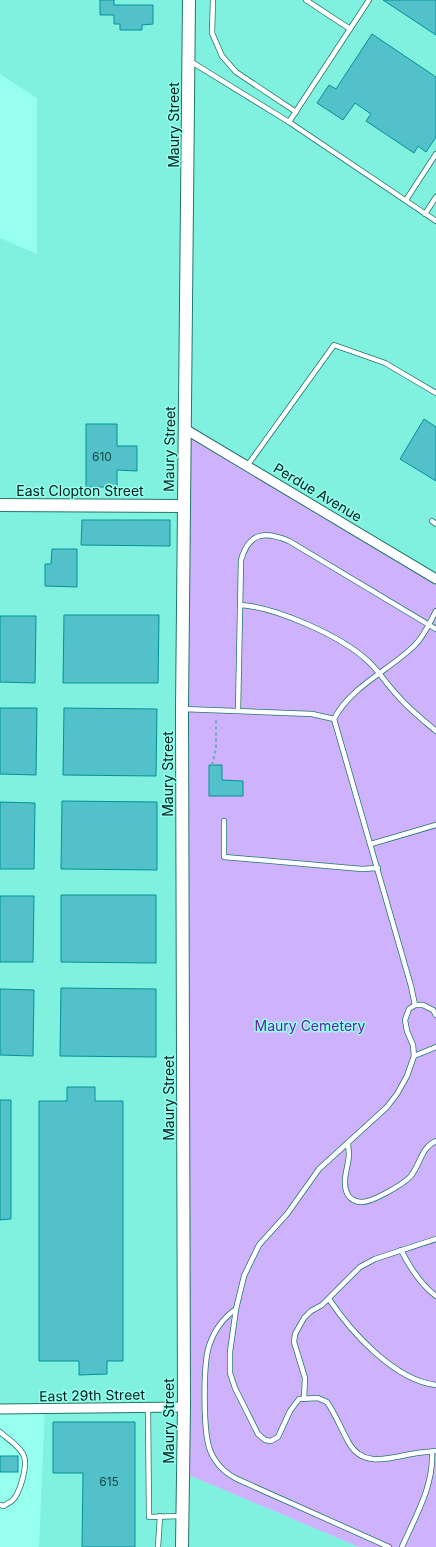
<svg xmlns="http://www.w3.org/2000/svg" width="436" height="1547" viewBox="0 0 436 1547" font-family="Inter,sans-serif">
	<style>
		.built { fill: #7ff1de }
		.green { fill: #cfb2fc }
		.building { fill: #53c1c9; stroke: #029199 }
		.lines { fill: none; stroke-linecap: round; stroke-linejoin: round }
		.service-casing { stroke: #22776b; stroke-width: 6 }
		.minor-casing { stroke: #22776b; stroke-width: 11 }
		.tertiary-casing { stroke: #22776b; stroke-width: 14 }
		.path { stroke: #62b1a4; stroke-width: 2; stroke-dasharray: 3 3; stroke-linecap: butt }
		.service { stroke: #fff; stroke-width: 4.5 }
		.minor { stroke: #fff; stroke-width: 9 }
		.tertiary { stroke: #fff; stroke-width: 12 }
		.labels { text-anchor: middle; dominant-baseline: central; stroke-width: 3; stroke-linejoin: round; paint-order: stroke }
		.number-label { font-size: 12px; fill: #154846 }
		.street-label { font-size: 14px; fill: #001f1b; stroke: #96ffed }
		.park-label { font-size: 14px; fill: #6721a8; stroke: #96ffed }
	</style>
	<rect width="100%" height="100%" fill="#96ffed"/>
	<polygon class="built" points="0,0 436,0 436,577 185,423 184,1473 359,1547 39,1547 45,1408 0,1407 0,238 37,254 37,98 0,74"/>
	<polygon class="green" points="185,422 436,577 436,1547 359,1547 184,1473"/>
	<g class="building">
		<polygon points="100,0 114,0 114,5 153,5 153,24 142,25 142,30 120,30 120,24 114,24 114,15 100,15"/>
		<polygon points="383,0 436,0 436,35"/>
		<polygon points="372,34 436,77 436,137 426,152 418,146 414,153 366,121 371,114 355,103 343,120 317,103 329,85 336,89"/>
		<polygon points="424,419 436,427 436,481 400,459"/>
		<polygon points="86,424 117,424 117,446 137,446 137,471 117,470 117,487 86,487"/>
		<polygon points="82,520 170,520 170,546 81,545"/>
		<polygon points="52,549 77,549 77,587 45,586 45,564 51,564"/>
		<polygon points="64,615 159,615 158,683 63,683"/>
		<polygon points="0,616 36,616 35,683 0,682"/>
		<polygon points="0,708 37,708 36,775 0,774"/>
		<polygon points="64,708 157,709 156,776 63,775"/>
		<polygon points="209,765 222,765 222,780 243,781 243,796 209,796"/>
		<polygon points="62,801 157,802 157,870 61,869"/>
		<polygon points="0,802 35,803 34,869 0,869"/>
		<polygon points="61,895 156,895 156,963 61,962"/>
		<polygon points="0,896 34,896 33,962 0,962"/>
		<polygon points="61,988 156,989 156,1057 60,1056"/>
		<polygon points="0,989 34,990 33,1056 0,1055"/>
		<polygon points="67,1087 95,1087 95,1101 123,1101 123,1361 107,1361 107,1374 79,1375 79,1361 39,1361 39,1101 67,1101"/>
		<polygon points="0,1100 11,1100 11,1219 0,1220"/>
		<polygon points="53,1422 135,1422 135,1547 82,1547 83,1473 53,1473"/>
		<rect x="0" y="1456" width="18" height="16"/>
	</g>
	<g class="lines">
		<g class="service-casing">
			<g id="service">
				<polyline points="213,0 212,33 222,56 236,72 296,112"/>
				<polyline points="306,0 350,29"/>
				<polyline points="190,61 289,122 369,0"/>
				<polyline points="289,122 436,221"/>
				<polyline points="406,200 436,154"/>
				<polyline points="425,214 436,197"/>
				<polyline points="247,466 334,345 385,363 436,393"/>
				<polyline points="432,521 436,524"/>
				<path d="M240,605C276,607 341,636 368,661C379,671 387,685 398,696C409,709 423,720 436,731"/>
				<polyline points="182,709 312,714 334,719"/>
				<path d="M238,711L241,560C249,532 265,531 289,541L436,629"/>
				<polyline points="224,821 224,857 362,869 378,868"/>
				<polyline points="371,844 436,825"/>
				<path d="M415,1005L411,986L334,719C351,686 390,670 415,645C424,636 430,622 436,611"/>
				<path d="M436,1015L433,1010L423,1005H415L409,1009L405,1020L407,1031L413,1045L414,1056L407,1076L397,1094L387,1107L319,1169L287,1214L259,1245L244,1276L236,1309L230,1352V1373L235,1388L258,1434L265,1440L271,1441L278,1437L290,1411L299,1399L318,1398L327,1402C336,1415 341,1429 349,1443C364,1470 394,1456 417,1453C423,1452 430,1452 436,1451"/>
				<polyline points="414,1056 436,1047"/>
				<path d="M348,1143C348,1147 349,1151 349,1155C348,1168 341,1183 348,1195C350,1199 356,1202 361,1202C371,1203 402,1185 410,1177C420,1166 421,1147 436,1141"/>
				<path d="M401,1250C410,1268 420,1284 436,1296"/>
				<path d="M329,1299C351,1332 394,1380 436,1385"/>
				<path d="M236,1309C223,1318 214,1331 209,1346C203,1365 203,1432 210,1450C215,1463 225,1473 237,1479L389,1547"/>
				<polyline points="304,1399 305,1378 294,1342 295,1334 304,1318 311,1311 322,1305 360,1267 375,1259 436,1239"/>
				<polyline points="148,1408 149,1517 181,1516"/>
				<path d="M0,1432C8,1439 18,1445 23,1454C29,1464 20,1493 12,1501C9,1503 6,1504 4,1506L0,1505"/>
				<polyline points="158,1547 160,1516"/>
				<path d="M402,1547C415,1517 434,1486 432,1452"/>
			</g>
		</g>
		<g class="minor-casing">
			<g id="minor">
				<polyline points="185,429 436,579"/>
				<polyline points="0,1409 184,1407"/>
			</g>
		</g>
		<g class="tertiary-casing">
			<g id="tertiary">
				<polyline points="0,505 183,506"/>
				<polyline points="182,1547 184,1407 182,709 189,0"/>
			</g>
		</g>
		<polyline class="path" points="212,765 216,749 216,718"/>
		<use href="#service" class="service"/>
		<use href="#minor" class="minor"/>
		<use href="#tertiary" class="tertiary"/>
	</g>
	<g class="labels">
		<g class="number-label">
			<text x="102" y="456">610</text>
			<text x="109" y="1481">615</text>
		</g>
		<g class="street-label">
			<text transform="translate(173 125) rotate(-90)">Maury Street</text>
			<text transform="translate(169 449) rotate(-89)">Maury Street</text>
			<text x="80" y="490">East Clopton Street</text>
			<text transform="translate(318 492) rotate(31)">Perdue Avenue</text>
			<text transform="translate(167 774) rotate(-90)">Maury Street</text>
			<text transform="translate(168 1098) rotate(-90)">Maury Street</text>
			<text transform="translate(92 1395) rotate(-1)">East 29th Street</text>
			<text transform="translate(168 1421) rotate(-90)">Maury Street</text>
		</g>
		<g class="park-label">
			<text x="310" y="1025">Maury Cemetery</text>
		</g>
	</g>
</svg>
